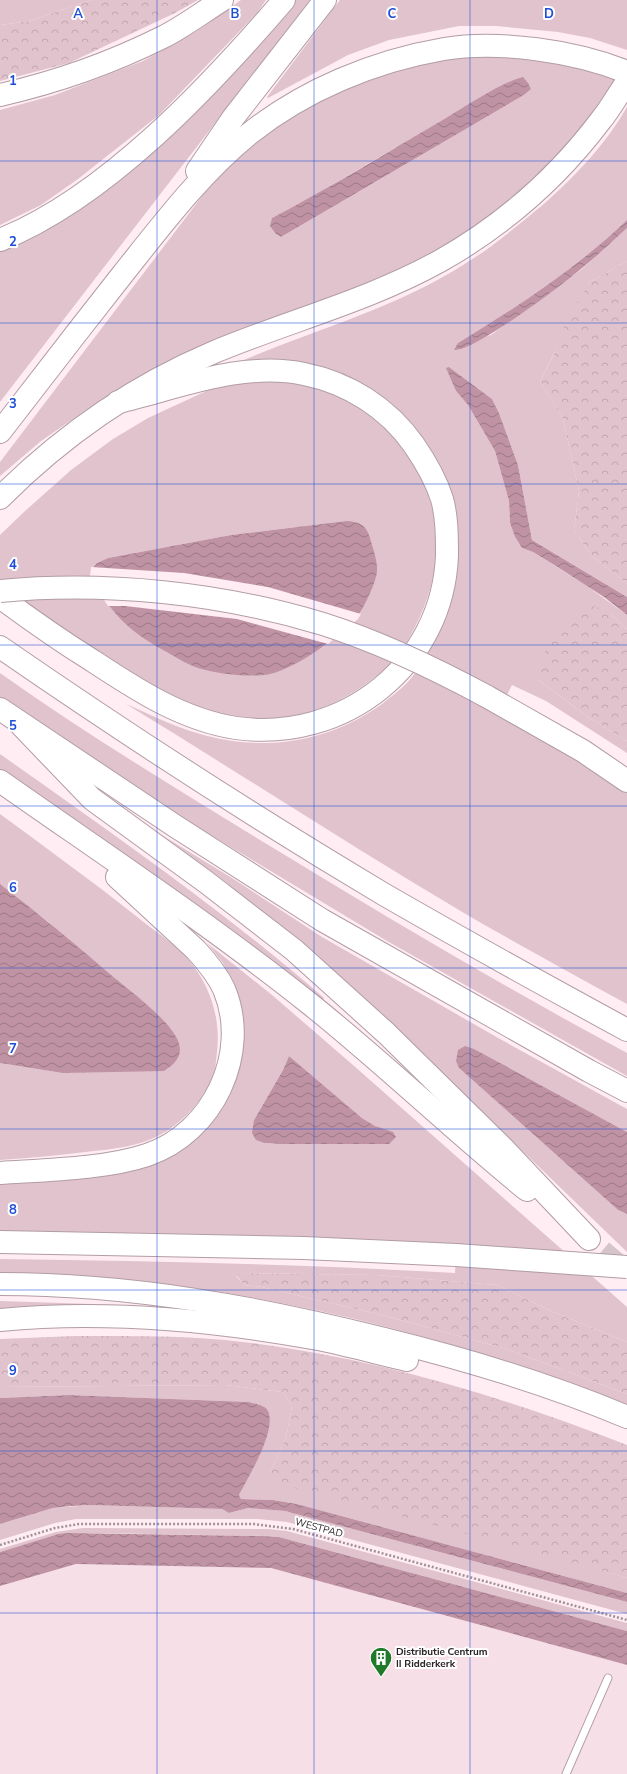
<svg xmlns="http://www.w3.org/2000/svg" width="627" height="1774" viewBox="0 0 627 1774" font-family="'Nunito Sans',sans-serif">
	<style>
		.built { fill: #f7dfe7 }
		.green { fill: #e0c3cd; fill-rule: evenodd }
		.forest { fill: url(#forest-crowns) }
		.water { fill: url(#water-waves) }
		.pier { fill: #ffedf3 }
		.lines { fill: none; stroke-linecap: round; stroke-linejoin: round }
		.highway-tunnel { stroke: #d5c5ca; stroke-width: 22; stroke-dasharray: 22 11; stroke-linecap: butt }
		.lane-casing { stroke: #b29da4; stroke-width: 9 }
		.highway-casing { stroke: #b29da4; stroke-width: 24 }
		.path { stroke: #9f9296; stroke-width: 2.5; stroke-dasharray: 2 2; stroke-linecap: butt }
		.lane { stroke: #fff; stroke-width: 7 }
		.highway { stroke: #fff; stroke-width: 22 }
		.highway-bridge-casing { stroke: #b29da4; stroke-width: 24; stroke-linecap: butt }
		.highway-bridge { stroke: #fff; stroke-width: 22 }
		.grid { fill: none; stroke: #1d4ed8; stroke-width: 1; stroke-opacity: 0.55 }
		.labels { text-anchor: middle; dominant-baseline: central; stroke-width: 4; stroke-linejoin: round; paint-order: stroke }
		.street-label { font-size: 10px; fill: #2b2326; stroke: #fff }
		.poi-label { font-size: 10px; font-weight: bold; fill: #2b2326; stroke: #fff; text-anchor: start }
		.grid-label { font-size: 13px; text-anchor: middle; font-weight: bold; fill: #1d4ed8; stroke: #fff; stroke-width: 4; stroke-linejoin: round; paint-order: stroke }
	</style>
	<defs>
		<pattern id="forest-crowns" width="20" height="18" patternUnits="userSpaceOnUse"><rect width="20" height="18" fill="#e0c3cd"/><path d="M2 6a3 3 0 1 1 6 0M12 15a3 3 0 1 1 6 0" fill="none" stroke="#c0a7b0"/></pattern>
		<pattern id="water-waves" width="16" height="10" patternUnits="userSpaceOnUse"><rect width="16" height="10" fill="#c093a4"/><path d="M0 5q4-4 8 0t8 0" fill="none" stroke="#9c7885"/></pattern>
	</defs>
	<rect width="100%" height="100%" fill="#ffedf3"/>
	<polygon class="built" points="76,1564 271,1568 627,1665 627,1774 0,1774 0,1586"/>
	<g class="green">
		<polygon points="0,0 91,0 29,21 0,25"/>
		<polygon points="241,0 266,0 257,13 159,115 78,179 41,205 0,225 0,110 55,95 143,61 197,31"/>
		<polygon points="291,0 310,0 0,402 0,248 51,223"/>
		<polygon points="340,0 627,0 627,50 590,38 558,32 496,26 459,26 389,40 348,55 268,98 267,97"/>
		<path d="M475,54L572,63L619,80L585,129L515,200L443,248L398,271L140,380L89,408L41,441L0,476V462L206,191L237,158L272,127L307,105L389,70ZM531,88L524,95L281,237L276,234L272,218L306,200L472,103Z"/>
		<path d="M627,107V220C577,268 517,307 458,343L491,335L582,269L627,228V261L590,282L540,381L563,419L579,491L574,530L591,555L627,584V597L532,540L518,465L499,413L492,399L449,367L456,391L468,405L495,451L509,501L510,523L515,537L522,548L533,552L587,586L627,615V629L611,614L536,678L588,717L627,741V753L546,701L512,685L498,713L627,790V1004C574,975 521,946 469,916C353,848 241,774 126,704C149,714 173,726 197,733C261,753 328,743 382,704C393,695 407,685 415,673C421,666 425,657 430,650L426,647L451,513L379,399L245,364L244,360C317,329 395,308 463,265C493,247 518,225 545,203C576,175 606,144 627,107Z"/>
		<path d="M284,377C312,387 342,393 367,412C381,422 393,436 403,450C445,504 446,567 415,627C408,641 399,656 387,667C365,687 338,704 309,712C282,721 252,720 224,714C176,705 140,679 100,653C67,631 33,610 0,588V535L24,512L71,470L113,439L148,418L215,387ZM346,521L376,577L357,617L323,647L295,664L97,563L108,558L231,535Z"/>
		<path d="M0,673C87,735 179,790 270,846C388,918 506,988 627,1053V1076L387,941L176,814L0,698Z"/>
		<path d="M0,754C110,832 222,909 324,998L322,1001L0,771Z"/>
		<path d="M0,814C46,848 92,881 136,916C153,930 174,943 188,959C210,985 221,1018 217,1052C216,1059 216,1066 214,1073C205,1100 181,1125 156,1137C137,1146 115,1149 94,1151C63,1155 31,1158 0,1160V1063L62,1073L51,924L0,884Z"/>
		<polygon points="160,834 232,878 322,937 500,1039 627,1109 627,1132 575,1104 457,1061 459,1068 618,1210 627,1214 627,1252 419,1051 353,992 226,882"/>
		<path d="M207,943L272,995L353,1065L627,1307V1342L551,1311L497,1285L377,1275L242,1273L236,1276L244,1285L262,1287L382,1315L507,1349L627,1394V1406C596,1394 565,1381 533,1370C361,1313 182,1274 0,1274V1259C152,1261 304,1264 455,1273L457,1243L369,1246L0,1237V1182L162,1160L187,1146L205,1128L220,1110L232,981L223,963ZM289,1056L362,1118L375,1126L389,1144H281L264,1143L256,1139L254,1120L283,1070Z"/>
		<polygon points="0,1301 123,1305 122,1307 0,1309"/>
		<polygon points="225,1385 283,1392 292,1406 286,1438 270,1472 627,1578 627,1593 297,1504 273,1500 241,1499 239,1495 268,1411 263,1406 249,1402 69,1395 0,1398 0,1387 3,1387"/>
		<polygon points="90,1505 222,1509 229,1513 248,1508 285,1511 627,1602 627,1614 287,1522 258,1519 76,1519 55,1523 0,1540 0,1524 53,1508"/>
		<polygon points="83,1528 268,1529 287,1531 627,1623 627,1631 279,1537 262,1536 97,1533 58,1534 0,1552 0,1549 56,1532"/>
	</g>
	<g class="forest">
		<polygon points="91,0 198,0 175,13 69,63 0,81 0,25 29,21"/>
		<polygon points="627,261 627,584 591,555 574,530 579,491 563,419 540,381 554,354 568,317 590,282"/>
		<polygon points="594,606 611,614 627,629 627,741 588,717 536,678 541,658 564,624"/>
		<polygon points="242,1273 377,1275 497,1285 551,1311 627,1342 627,1394 507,1349 382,1315 262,1287 244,1285 236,1275"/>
		<path d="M75,1336C125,1336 175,1335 225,1340C362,1354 500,1395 627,1445V1578L531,1551L280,1484L270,1472L286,1438L292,1406L283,1392L225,1385L0,1387V1339Z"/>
	</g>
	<g class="water">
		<path d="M523,77L528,83L531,89L524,95L281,237L276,234L270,226L272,218C331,187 388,152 446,118C466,106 502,82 523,77Z"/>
		<path d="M627,220V228C612,242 597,256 581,269C562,285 474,352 454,350L458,343C517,307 577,268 627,220Z"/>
		<polygon points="449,367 492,399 499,413 518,465 532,540 627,597 627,615 604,597 559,568 533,552 522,548 515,537 510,523 509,501 495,451 468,405 456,391 446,368"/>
		<path d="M346,521C364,522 368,528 372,545C375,555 379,567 376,577C373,588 363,610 356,618C337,639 298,667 270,674C251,678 217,674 198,668C186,664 174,656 163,650C130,632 100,606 93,568L97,563L108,558L231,535Z"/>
		<path d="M0,884C38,913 75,944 111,975C129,990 174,1023 179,1044C183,1057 173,1065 164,1071L62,1073L0,1063Z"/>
		<polygon points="465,1046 474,1049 627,1132 627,1214 618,1210 459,1068 456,1061 458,1050"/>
		<polygon points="289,1056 362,1118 375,1126 393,1132 396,1137 389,1144 281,1144 264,1143 256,1140 252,1133 254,1120 283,1070"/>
		<path d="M69,1395L249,1402C256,1404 265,1405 268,1411C277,1431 248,1477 239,1495L241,1499L273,1500L297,1504L627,1593V1602L285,1511L248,1508L229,1513L222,1509L90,1505L71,1506L53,1508L0,1524V1398Z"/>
		<polygon points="68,1533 262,1536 279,1537 627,1631 627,1665 271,1568 76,1564 0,1586 0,1552 58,1534"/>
	</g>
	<polygon class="pier" points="91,567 184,573 268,587 361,614 358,619 328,644 237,619 125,606 108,606 94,585 90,576"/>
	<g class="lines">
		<polyline class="highway-tunnel" points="602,1251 627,1272"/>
		<g class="lane-casing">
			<polyline id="lane" points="566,1774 608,1678"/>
		</g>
		<g class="highway-casing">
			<g id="highway">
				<path d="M0,95C57,82 111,63 163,37C183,27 203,12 222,0"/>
				<polyline points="197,171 233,118 325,0"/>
				<path d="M0,240C107,197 210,86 284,0"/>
				<path d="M0,432C40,380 81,327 122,275C161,226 200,174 249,134C304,90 374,61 444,49C499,40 575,51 627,72"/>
				<path d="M0,498C61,437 132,387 212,353C288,321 368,301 440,261C502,226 558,177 601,120C611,108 618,94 627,82"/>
				<path d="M0,597C31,620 61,641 93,661C137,690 183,720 236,728C344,743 443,665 447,555C447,537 447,517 442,499C436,480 425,461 414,445C388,408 349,383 304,374C242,361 178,388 118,402"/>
				<path d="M0,647C126,734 254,817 385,895C465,941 546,986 627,1030"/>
				<polyline points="486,696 583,751 627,781"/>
				<polyline points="0,709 175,826 322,920 589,1071 627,1091"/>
				<polyline points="19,723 92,799 206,882 294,950 386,1033 503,1148 589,1239"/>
				<path d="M0,781C104,854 211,925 310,1004C385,1064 453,1130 527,1190"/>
				<path d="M0,1173C45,1170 105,1169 147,1155C213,1133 251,1053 224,989C217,974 207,962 196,950L117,877"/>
				<polyline points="0,1242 304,1248 456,1255"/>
				<path d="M0,1284C130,1284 258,1307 384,1339C465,1359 549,1384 627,1417"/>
				<path d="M0,1320C105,1310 214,1320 318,1339C348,1345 377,1353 407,1360"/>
			</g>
		</g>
		<polyline class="path" points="0,1545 55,1528 79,1524 254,1524 293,1529 627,1620"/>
		<use href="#lane" class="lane"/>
		<use href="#highway" class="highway"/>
		<g class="highway-bridge-casing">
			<g id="highway-bridge">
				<path d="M0,591C106,581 221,593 323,624C380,642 434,668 486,696"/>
				<polyline points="456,1255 627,1267"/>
			</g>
		</g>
		<use href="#highway-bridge" class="highway-bridge"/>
	</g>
	<path class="grid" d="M157,0V1774M314,0V1774M470,0V1774M0,161H627M0,323H627M0,484H627M0,645H627M0,806H627M0,968H627M0,1129H627M0,1290H627M0,1451H627M0,1613H627"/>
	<defs>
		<g id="building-pin" transform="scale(1.15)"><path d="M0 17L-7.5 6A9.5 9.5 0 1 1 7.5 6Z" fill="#207a2a" stroke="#fff"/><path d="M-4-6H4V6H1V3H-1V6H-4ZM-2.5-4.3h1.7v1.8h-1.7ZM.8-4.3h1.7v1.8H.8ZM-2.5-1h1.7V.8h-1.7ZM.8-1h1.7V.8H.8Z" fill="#fff"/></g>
	</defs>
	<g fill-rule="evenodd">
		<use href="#building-pin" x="381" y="1658"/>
	</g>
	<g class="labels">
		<g class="street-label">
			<text transform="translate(319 1528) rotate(15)">WESTPAD</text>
		</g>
		<g class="poi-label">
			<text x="396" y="1652">Distributie Centrum<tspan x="396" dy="12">II Ridderkerk</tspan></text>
		</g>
	</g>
	<g class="grid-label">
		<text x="78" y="18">A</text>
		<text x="235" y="18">B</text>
		<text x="392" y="18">C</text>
		<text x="549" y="18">D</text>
		<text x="13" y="85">1</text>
		<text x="13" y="246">2</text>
		<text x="13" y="408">3</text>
		<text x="13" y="569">4</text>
		<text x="13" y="730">5</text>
		<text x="13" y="892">6</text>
		<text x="13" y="1053">7</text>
		<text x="13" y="1214">8</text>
		<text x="13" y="1375">9</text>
	</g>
</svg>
